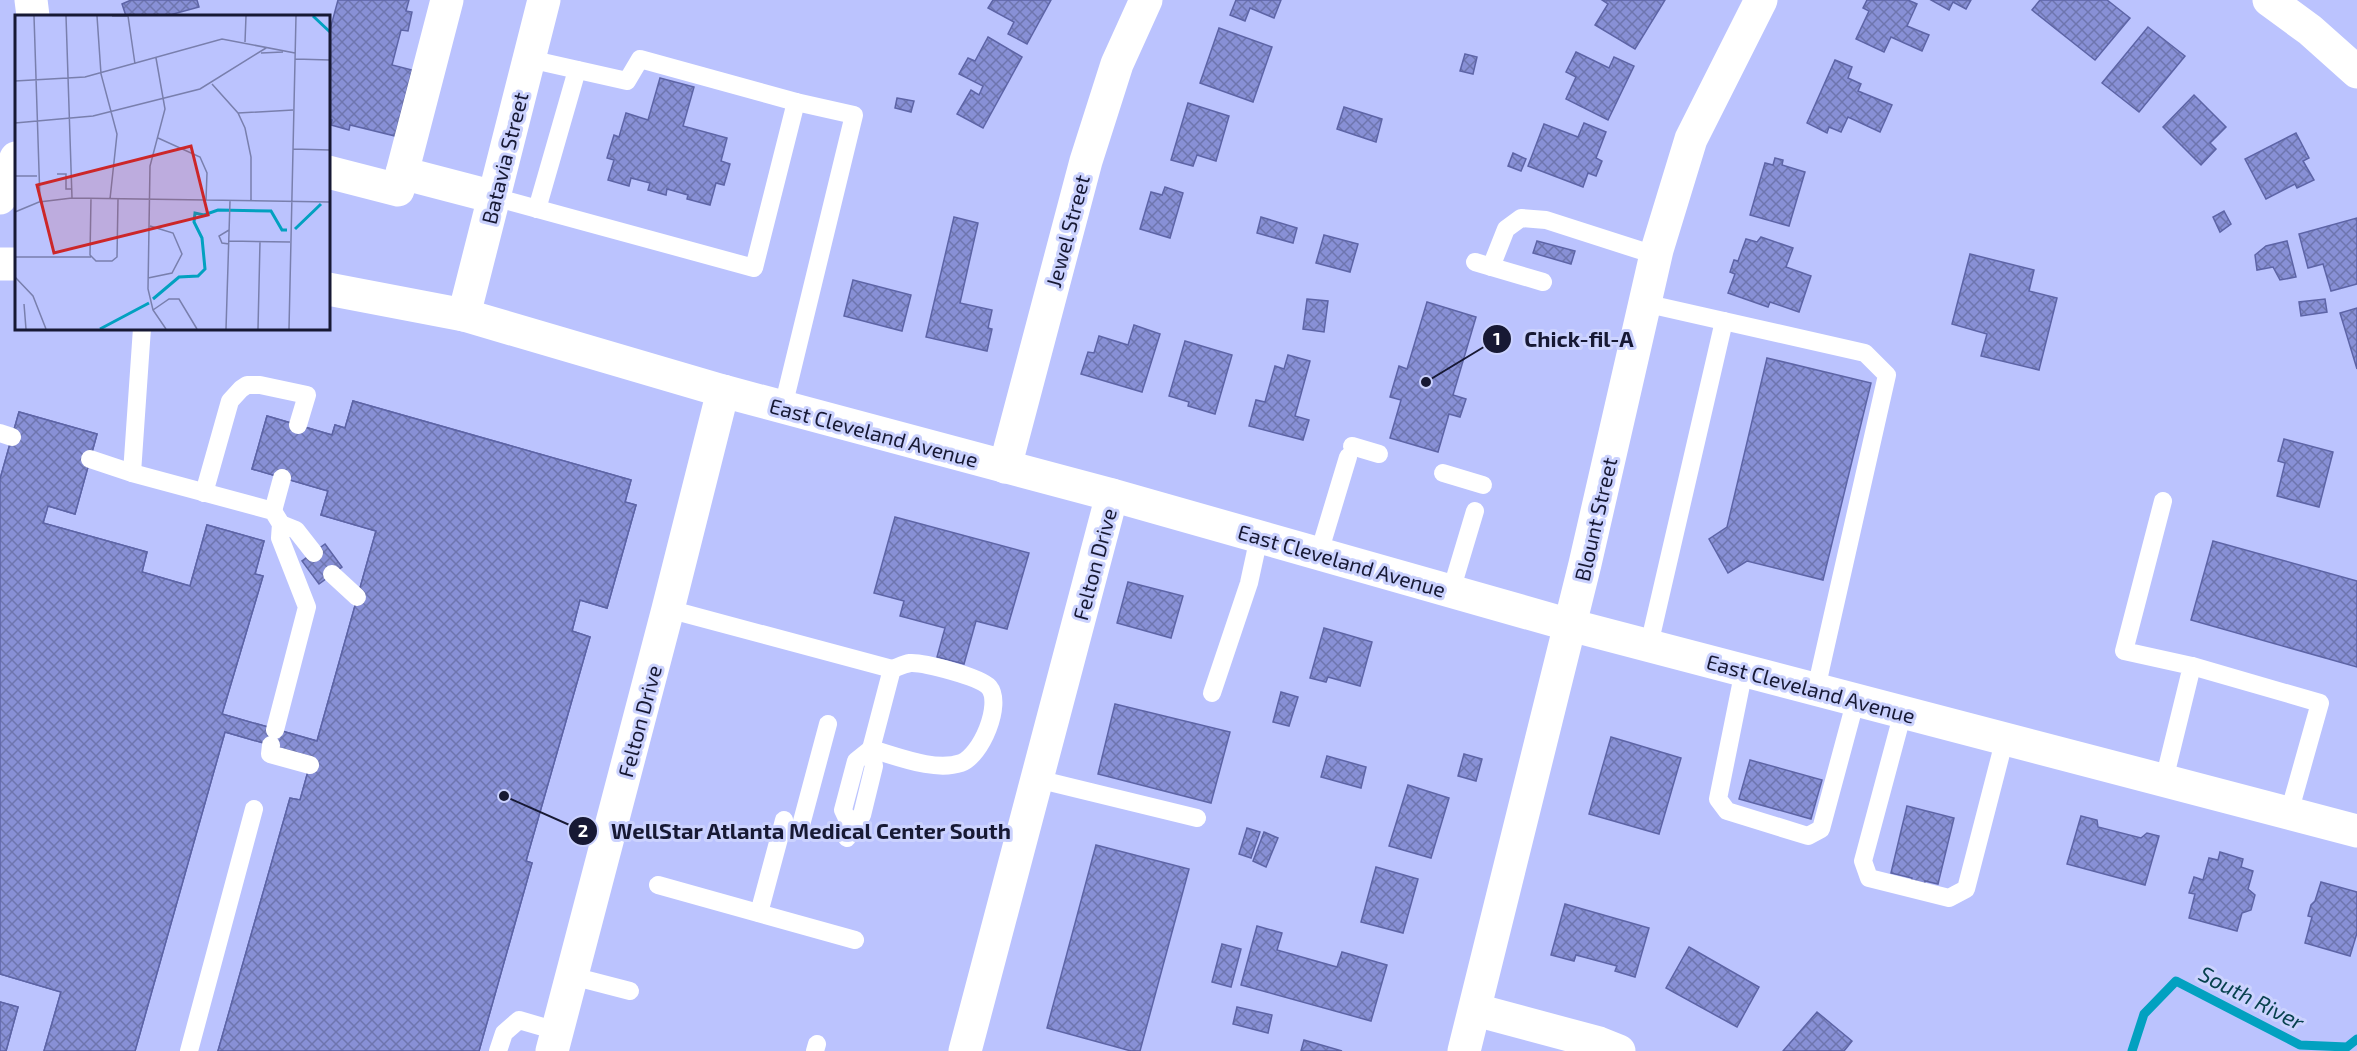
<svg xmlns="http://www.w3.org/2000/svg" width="2357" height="1051" viewBox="0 0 2357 1051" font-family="'Exo 2',sans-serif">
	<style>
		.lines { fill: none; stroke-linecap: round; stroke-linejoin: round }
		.stream { stroke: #02a1c0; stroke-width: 9 }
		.building { fill: url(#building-cross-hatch); stroke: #5d64a6; stroke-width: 1.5; fill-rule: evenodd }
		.lane { stroke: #fff; stroke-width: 18 }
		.street { stroke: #fff; stroke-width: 33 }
		.secondary { stroke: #fff; stroke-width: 33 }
		.labels { text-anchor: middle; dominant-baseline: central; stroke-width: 6; stroke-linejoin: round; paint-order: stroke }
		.street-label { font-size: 21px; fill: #171934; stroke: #cbd2fe }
		.water-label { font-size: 22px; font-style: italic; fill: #07414e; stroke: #cbd2fe }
		.inset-river { fill: none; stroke: #02a1c0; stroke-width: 3 }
		.inset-road { fill: none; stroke: #797fad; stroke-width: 1.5 }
		.view { fill: #cc2729; fill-opacity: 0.15; stroke: #cc2729; stroke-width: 3 }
		.inset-edge { fill: none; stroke: #171934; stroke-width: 3 }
		.leader { fill: none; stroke: #171934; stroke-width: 2 }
		.callout-dot { fill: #171934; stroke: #cbd2fe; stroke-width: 2 }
		.mark-label { font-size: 18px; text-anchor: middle; font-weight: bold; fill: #fff }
		.callout-label { font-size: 22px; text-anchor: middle; font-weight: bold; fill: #171934; stroke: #cbd2fe; stroke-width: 6; stroke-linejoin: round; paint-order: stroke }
	</style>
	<defs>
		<pattern id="building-cross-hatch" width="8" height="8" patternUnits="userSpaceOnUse" patternTransform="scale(1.5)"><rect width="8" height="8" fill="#8890d6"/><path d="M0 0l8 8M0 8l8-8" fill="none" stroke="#6e75ae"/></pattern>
	</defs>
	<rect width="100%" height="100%" fill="#bbc3fe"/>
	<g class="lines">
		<polyline class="stream" points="2132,1051 2144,1014 2176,981 2300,1045 2347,1047 2357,1039"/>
	</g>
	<g class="building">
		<polygon points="131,0 197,0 199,7 166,16 126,16 122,4"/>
		<polygon points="338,0 409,0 406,11 412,12 408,31 401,30 392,65 412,70 395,136 350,125 349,130 331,125 332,120 328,119 328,37"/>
		<polygon points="993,0 1051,0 1027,44 1008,34 1014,22 988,8"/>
		<polygon points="1236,0 1281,0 1274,18 1250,8 1245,21 1230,15"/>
		<polygon points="1602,0 1665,0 1635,49 1595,25 1608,4"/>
		<polygon points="1867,0 1908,0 1917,4 1907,26 1929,35 1922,51 1891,37 1884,52 1856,39 1869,11 1863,8"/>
		<polygon points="1931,0 1971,0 1966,9 1953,2 1949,10"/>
		<polygon points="2040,0 2107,0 2130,18 2095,60 2032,10"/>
		<polygon points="2148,27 2185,56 2139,112 2102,83"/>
		<polygon points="1219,28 1272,47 1253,102 1200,83"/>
		<polygon points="988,37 1022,57 983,128 957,114 971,90 979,95 983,86 959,74 968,58 975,61"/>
		<polygon points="1576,52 1609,68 1614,57 1634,66 1608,120 1566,99 1576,77 1566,72"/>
		<polygon points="1465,54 1477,57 1473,74 1460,71"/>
		<polygon points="1835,60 1852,67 1848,78 1861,84 1858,91 1892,105 1880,132 1848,117 1841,132 1829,127 1827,133 1807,123"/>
		<polygon points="660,78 694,87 683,126 727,138 721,161 730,164 724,185 716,183 710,205 687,199 688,195 667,189 666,195 648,190 650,183 631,178 629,186 608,180 614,160 607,158 614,135 619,137 626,113 648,120"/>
		<polygon points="2194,95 2226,127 2210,143 2216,149 2201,165 2163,127"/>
		<polygon points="897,98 914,101 911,112 895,108"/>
		<polygon points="1188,103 1229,116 1216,161 1197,155 1193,166 1171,160"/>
		<polygon points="1344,107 1382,119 1376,142 1337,129"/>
		<polygon points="1584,123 1606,132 1596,158 1602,161 1596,176 1588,173 1583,187 1528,166 1544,124 1578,137"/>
		<polygon points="2296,133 2309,158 2303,161 2314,180 2297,188 2295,184 2266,199 2245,159"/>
		<polygon points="1513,153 1526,159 1521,171 1508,166"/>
		<polygon points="1775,158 1783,160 1782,165 1805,172 1789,226 1750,215 1765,163 1773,165"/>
		<polygon points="1165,187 1183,193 1170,238 1140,229 1151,192 1162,195"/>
		<polygon points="2224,211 2231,224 2220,232 2213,217"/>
		<polygon points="954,217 978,223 960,303 992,310 988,328 992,329 987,351 926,337"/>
		<polygon points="1261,217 1297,228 1293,243 1257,233"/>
		<polygon points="2357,218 2357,284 2331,291 2323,264 2308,268 2299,234"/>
		<polygon points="1324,235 1358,244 1350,272 1316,263"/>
		<polygon points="1761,237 1793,248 1786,267 1811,276 1799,312 1770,302 1768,307 1728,293 1735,274 1730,272 1734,260 1738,261 1746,239 1757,242"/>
		<polygon points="1537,241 1575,251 1571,264 1533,253"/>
		<polygon points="2287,241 2296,277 2280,280 2273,267 2257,270 2255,255 2266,246"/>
		<polygon points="1970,254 2034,270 2029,291 2057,298 2039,370 1981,356 1987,334 1952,324"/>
		<polygon points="853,280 911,295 902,331 844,316"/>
		<polygon points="1307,299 1328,301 1324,332 1303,329"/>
		<polygon points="2325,299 2327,312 2301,316 2299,302"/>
		<polygon points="1427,302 1476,317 1453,395 1466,399 1460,417 1449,414 1438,452 1390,438 1401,400 1390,397 1399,366 1407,369"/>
		<polygon points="2357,308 2357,369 2340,313"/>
		<polygon points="1134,325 1160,334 1142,392 1081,374 1088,352 1094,353 1099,336 1128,345"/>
		<polygon points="1185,341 1232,355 1215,414 1188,406 1189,402 1169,396"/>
		<polygon points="1288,355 1310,361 1295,416 1309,420 1303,440 1249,426 1256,400 1265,402 1275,366 1284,369"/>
		<polygon points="1767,358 1871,383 1823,580 1747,561 1728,573 1709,539 1727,527"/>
		<path d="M353,401L631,480L625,502L636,505L607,608L580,600L572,631L590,637L526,861L532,863L479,1051H218L290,798L300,800L312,757L225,732L135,1051H44L61,992L0,974V479L19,412L97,434L75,514L48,506L43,523L147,552L142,572L190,586L207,525L264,541L255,574L263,576L222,714L317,741L376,531L321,515L328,491L252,469L267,416L332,435L335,425L345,428ZM392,534L572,585L559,630L481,608L486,592L473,589L476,579L464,575L455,606L378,583Z"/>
		<polygon points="353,401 631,480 625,502 636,505 607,608 580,600 572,631 590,637 526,861 532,863 479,1051 218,1051 290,798 300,800 312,757 225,732 135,1051 44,1051 61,992 0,974 0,479 19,412 97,434 75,514 48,506 43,523 147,552 142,572 190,586 207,525 264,541 255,574 263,576 222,714 317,741 376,531 321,515 328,491 252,469 267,416 332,435 335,425 345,428"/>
		<polygon points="2284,439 2333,452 2319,507 2277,496 2285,463 2278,461"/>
		<polygon points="895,517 1029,553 1007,629 976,621 964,664 937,657 945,628 900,616 904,601 874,593"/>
		<polygon points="2213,541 2357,581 2357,667 2191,620"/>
		<polygon points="325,544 342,567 319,584 302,561"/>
		<polygon points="1128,582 1183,596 1171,638 1117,623"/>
		<polygon points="1324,628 1372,642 1360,686 1328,677 1326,682 1310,678"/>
		<polygon points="1281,692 1298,697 1289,726 1273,722"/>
		<polygon points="1115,704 1230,732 1211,803 1098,774"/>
		<polygon points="1611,737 1681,758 1659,834 1589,814"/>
		<polygon points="1464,754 1482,759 1476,781 1458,776"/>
		<polygon points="1327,756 1366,767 1361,788 1321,777"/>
		<polygon points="1750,760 1822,780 1811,819 1739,799"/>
		<polygon points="1408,785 1449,798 1431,858 1389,846"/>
		<polygon points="1907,806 1954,818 1938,884 1925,881 1924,887 1910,884 1912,878 1891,873"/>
		<polygon points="2081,816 2097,820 2098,827 2141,838 2147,833 2159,836 2145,885 2067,864"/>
		<polygon points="1247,828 1260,832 1251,858 1239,854"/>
		<polygon points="1264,832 1278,838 1266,867 1253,861"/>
		<polygon points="1096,845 1189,869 1140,1051 1131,1051 1047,1028"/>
		<polygon points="2220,852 2243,859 2241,867 2253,871 2248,889 2255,895 2251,910 2242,913 2237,931 2189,918 2195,894 2189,893 2194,877 2203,880 2209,858 2218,860"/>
		<polygon points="1376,867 1418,879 1403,933 1361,922"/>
		<polygon points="2321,882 2357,892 2357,933 2350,956 2305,943 2312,917 2308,916 2311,905 2315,901"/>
		<polygon points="1565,904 1649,928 1635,977 1615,971 1617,966 1576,955 1574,961 1551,955"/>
		<polygon points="1257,926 1282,933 1277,950 1337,967 1342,952 1387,965 1371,1021 1241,985"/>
		<polygon points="1222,944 1241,949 1231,987 1212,982"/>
		<polygon points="1689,947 1759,987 1737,1027 1666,988"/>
		<polygon points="0,1002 18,1007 6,1051 0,1051"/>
		<polygon points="0,1002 18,1007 6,1051 0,1051"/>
		<polygon points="1237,1007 1272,1015 1268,1033 1233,1024"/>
		<polygon points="1817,1012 1852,1041 1844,1051 1783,1051"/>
		<polygon points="1304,1040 1342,1051 1301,1051"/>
	</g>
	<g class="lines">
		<g class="lane">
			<polyline points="494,197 754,268 796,102 640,59 627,81 529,59"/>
			<polyline points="537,209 577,70"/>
			<polyline points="1475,262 1543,282"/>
			<polyline points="1491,267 1506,229 1521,218 1546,220 1655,255"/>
			<polyline points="1644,303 1865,353 1887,375 1816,689"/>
			<polyline points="783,407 854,115 796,102"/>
			<polyline points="0,433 12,437"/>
			<polyline points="1352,446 1379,454"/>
			<polyline points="90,459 132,473 142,328"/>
			<polyline points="132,473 273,511 281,524 280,538 307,607 275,730"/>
			<polyline points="1443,473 1483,485"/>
			<polyline points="204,493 230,401 241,389 247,385 260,385 307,395 298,425"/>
			<polyline points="2163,501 2124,651 2192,666 2164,780"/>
			<polyline points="273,511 282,478"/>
			<polyline points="281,524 296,530 314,553"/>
			<polyline points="1319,553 1348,457"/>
			<polyline points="332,574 357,597"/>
			<polyline points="1451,591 1475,511"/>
			<polyline points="668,609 892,669 871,749 874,766 862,815 850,825"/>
			<polyline points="1649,645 1724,321"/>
			<polyline points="2192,666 2320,703 2289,813"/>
			<polyline points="1744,670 1718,799 1727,811 1808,836 1821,829 1856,699"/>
			<polyline points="1212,693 1249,583 1259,537"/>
			<polyline points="1903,712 1863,861 1869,878 1949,898 1966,889 2005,738"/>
			<polyline points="271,745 270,754 310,765"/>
			<path d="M871,749C897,756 934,772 961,763C981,756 1003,704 989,687C980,677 923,662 910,663C904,664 898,667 892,669"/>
			<polyline points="1037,779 1197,818"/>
			<polyline points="801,825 828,724"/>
			<polyline points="847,838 850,825 843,810 856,761 871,749"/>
			<polyline points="658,885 855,940"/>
			<polyline points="759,913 784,820"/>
			<polyline points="572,976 630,991"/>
			<polyline points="189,1051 254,809"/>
			<polyline points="498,1051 504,1033 519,1020 557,1031"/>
			<polyline points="815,1051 817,1044"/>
		</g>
		<g class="street">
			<polyline points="31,0 33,16"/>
			<polyline points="447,0 402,173 494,197"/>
			<polyline points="2269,0 2310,30 2357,72"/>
			<polyline points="328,172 398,190 402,173"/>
			<polyline points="0,198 16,158"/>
			<polyline points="464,315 544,0"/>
			<polyline points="1005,467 1086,161 1117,64 1146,0"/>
			<polyline points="1476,1010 1599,1043 1619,1051"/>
			<polyline points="552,1051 668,609 723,391"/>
			<polyline points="965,1051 1112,495"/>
			<polyline points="1464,1051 1585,564 1657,250 1691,139 1761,0"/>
		</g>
		<g class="secondary">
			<polyline points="0,264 16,264"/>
			<polyline points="328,289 464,315 723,391 1112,495 1570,625 2357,831"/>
		</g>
	</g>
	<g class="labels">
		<g class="street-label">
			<text transform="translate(504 158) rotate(-76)">Batavia Street</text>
			<text transform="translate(1067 231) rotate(-75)">Jewel Street</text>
			<text transform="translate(874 432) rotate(15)">East Cleveland Avenue</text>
			<text transform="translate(1595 519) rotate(-77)">Blount Street</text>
			<text transform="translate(1342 560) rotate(16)">East Cleveland Avenue</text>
			<text transform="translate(1094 564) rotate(-75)">Felton Drive</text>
			<text transform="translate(1811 688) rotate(15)">East Cleveland Avenue</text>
			<text transform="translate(639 721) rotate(-75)">Felton Drive</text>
		</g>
		<g class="water-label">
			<text transform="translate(2252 997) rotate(27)">South River</text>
		</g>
	</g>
	<g transform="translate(15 15)">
		<rect width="315" height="315" fill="#bbc3fe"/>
		<path class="inset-river" d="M298,1L315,17M280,214L306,189M138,284L164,262L183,261L190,254L187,223L179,207L180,198L189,200L203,195L256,196L267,215H272M85,314L134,288"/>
		<path class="inset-road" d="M19,1L25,186M51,1L57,183M82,1L86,59L102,119L95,184M97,1H113L120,49M230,27L231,1M246,38L268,37M141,43L150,94L135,151L133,274L138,295L151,314M280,44L315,45M0,66L70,62L207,24L280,38M197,69L223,98L230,113L236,142V186M223,98L278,95M0,108L78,101L185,74L251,33M143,123L185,142L192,158L191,185M278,134L315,135M42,159H51V174H57M0,161H22M76,183L75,240L81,246H97L102,242L103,184M0,197L24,187L57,183L315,187M214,226L275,227M214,229L207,228L204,221L214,215M0,242H76M0,262L18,281L31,314M133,263L157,258L167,239L158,218L135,211M9,289L11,314M0,292V314M138,295L154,284H164L182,314M211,314L215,186M243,314L245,227M274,314L281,1"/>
		<path class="view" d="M176,131L193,200L39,238L22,170Z"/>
		<rect width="315" height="315" class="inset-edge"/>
	</g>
	<path class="leader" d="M1426 382L1497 339M504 796L583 831"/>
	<g class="callout-dot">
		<circle cx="1426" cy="382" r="6"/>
		<circle cx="504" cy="796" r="6"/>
		<circle cx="1497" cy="339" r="15"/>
		<circle cx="583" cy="831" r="15"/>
	</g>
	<g class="mark-label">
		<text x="1497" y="345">1</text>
		<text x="583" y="837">2</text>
	</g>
	<g class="callout-label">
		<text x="1579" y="347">Chick-fil-A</text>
		<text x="811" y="839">WellStar Atlanta Medical Center South</text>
	</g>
</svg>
